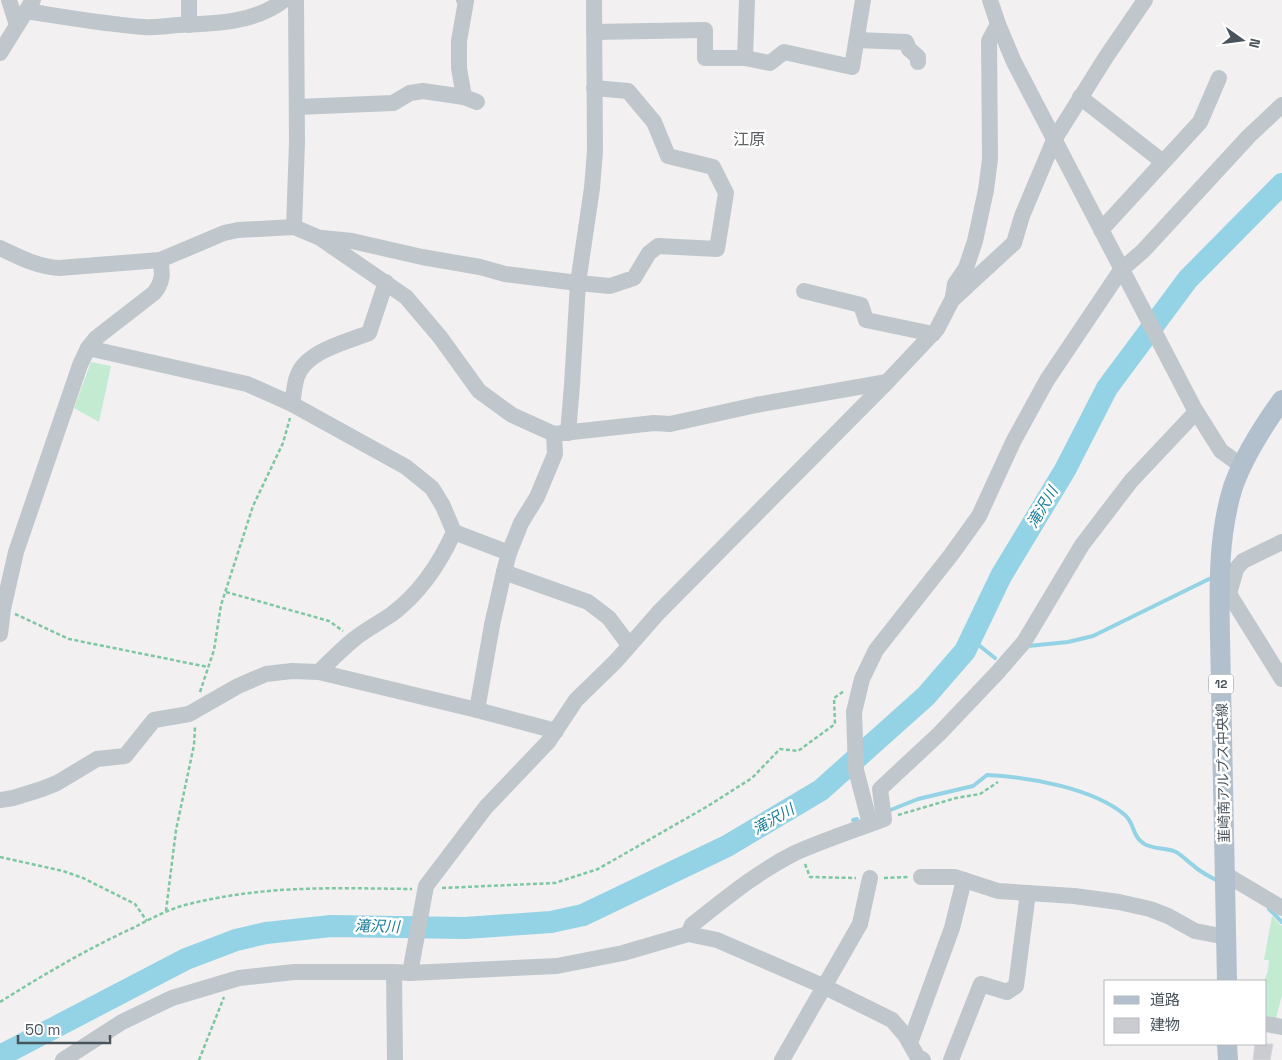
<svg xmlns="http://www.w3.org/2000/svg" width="1282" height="1060" viewBox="0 0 1282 1060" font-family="'Space Grotesk','Noto Sans JP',sans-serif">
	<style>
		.green { fill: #c2ebd2 }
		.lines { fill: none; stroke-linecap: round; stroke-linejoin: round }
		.stream { stroke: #93d3e5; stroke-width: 4 }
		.river { stroke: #93d3e5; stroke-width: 22 }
		.building { fill: #caccd2; stroke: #d4d6da }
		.path { stroke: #7dc7a3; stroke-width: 2.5; stroke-dasharray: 4 2.5; stroke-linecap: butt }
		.minor { stroke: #bfc7cd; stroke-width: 16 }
		.major { stroke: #b2bfcc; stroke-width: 20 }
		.labels { text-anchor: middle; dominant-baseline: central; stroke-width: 5; stroke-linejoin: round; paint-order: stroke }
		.shield { fill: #fff; stroke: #80878c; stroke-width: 1 }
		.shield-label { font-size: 12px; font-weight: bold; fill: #49535b }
		.street-label { font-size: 14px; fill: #49535b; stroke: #fff }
		.water-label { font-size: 15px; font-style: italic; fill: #197c98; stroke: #fff }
		.quarter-label { font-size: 16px; fill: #5d6064; stroke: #fff }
	</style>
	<rect width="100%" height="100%" fill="#f2f0f0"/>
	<g class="green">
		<polygon points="91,362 111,366 99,422 74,408"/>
		<polygon points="1272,916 1282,926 1282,995 1275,1022 1266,1020 1266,981 1264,981 1268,971 1269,960 1264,960"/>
	</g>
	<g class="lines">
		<g class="stream">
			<polyline points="971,639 995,658"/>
			<polyline points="1028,646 1068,642 1093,636 1209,579"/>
			<path d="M888,811L918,799L973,786L987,775C1029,777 1093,788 1125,815C1135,824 1132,836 1143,843C1152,850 1166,847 1176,852C1182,855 1188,862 1194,866C1200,872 1209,876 1216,880"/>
			<polyline points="853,820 857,819"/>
			<polyline points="1269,909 1282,922"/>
		</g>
		<polyline class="river" points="0,1056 186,959 236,940 266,933 331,926 465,928 551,922 583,915 727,846 821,790 926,696 965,651 1001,576 1065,470 1107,388 1188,279 1282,184"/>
	</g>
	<polygon class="building" points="1255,1044 1273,1044 1270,1060 1253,1060"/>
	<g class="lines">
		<g class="path">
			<polyline points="226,592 329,621 343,631"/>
			<polyline points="15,614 69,639 208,667"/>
			<polyline points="200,692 214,650 221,605 253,506 283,443 290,418"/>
			<polyline points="898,815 956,798 980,794 998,782"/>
			<polyline points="0,857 63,871 83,878 135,904 147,921"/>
			<polyline points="805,864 810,877 856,878"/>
			<polyline points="884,878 908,877"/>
			<polyline points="442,888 555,883 598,869 708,806 752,778 780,749 798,751 835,724 834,698 844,691"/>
			<polyline points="166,911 176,830 194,745 195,727"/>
			<path d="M0,1002C43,975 87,949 133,928C150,919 167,910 185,905C263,885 332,888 412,889"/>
			<polyline points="199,1060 224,997"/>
		</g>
		<g class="minor">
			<polyline points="9,0 17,25"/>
			<polyline points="747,0 745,58 770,63 784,52 852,67 863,0"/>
			<polyline points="990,0 998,24 1014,62 1194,408 1221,451 1242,466"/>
			<path d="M26,11C65,17 104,24 144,27C155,28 167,26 178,25C214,24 255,23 284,0"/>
			<polyline points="189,25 189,0"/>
			<polyline points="594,32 705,30 705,58 745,58"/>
			<polyline points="857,40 906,42 909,49 918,57 918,62"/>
			<polyline points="0,53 33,0"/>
			<polyline points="464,97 459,68 459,41 466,1 464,0"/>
			<polyline points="1080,97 1163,162"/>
			<polyline points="297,107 393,103 410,93 423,91 464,97 477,102"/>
			<polyline points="294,227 297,142 296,0"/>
			<polyline points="1101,230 1200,122 1219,78"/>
			<polyline points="322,238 352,241 422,257 480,267 505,274 578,283 610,286 634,278 649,253 658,246 717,249 726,193 713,167 668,156 654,122 628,91 594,88"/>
			<path d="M0,248C19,257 38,267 59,268L160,260L224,233L238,230L294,227L320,238L406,297L440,337L479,391L512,415L554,434L654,423L670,424L756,405L887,382"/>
			<polyline points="804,291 861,305 866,320 933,334"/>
			<polyline points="953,296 955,284 966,268 975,241 986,190 990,159 989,41 998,24"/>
			<path d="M88,348L247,384L292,404L406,467L432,488L443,506L454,532C440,563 420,593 392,614C379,623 365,630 353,640C341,650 330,661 319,672"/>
			<path d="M292,404C294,395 294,385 297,377C305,351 347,342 369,333L386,282"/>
			<polyline points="568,433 572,385 578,283 592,188 595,151 594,0"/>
			<polyline points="454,532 509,553"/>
			<polyline points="504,572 588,602 609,618 629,645"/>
			<polyline points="1219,582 1229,594 1282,679"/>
			<polyline points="1229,594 1236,569 1243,561 1282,542"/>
			<path d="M0,634L3,609L16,552L80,365L88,348L96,338L154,293C163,282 163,273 160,260"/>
			<polyline points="477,710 492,625 504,572 509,553 521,523 537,497 555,454 554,434"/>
			<polyline points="0,800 13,798 42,789 57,783 97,759 125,756 154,720 189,714 238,686 266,674 292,671 319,672 477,710 556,731"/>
			<polyline points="870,824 856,770 854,712 862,679 876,650 951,555 979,516 1013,442 1047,380 1121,270 1143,251 1249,136 1282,105"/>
			<polyline points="1225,874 1282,908"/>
			<polyline points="921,877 955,877 998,891 1074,896 1119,902 1150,909 1168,916 1195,931 1226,937"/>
			<path d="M688,934L692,925C725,899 757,872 795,853C824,840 855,830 884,819L880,789L939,734L997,673L1024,642L1082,545L1131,481L1196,412"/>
			<polyline points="394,972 395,1060"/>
			<polyline points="410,973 426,886 486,807 548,742 576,700 616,661 659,612 887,382 937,329 952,300 1014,243 1022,216 1054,140 1106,57 1145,0"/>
			<polyline points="1266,1024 1282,1027"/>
			<polyline points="910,1043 952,928 964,880"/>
			<polyline points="63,1060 122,1022 172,998 239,978 294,972 394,972 410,973 557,966 623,953 688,934 717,940 823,986 892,1020 905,1035 917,1056 923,1060"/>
			<polyline points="782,1060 860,924 870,878"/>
			<polyline points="951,1060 981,984 1007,992 1016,986 1028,893"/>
		</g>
		<g class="major">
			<path d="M1227,981L1220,637C1219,587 1218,535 1233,487C1243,458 1264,425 1282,400"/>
			<polyline points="1227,1044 1228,1060"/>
		</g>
	</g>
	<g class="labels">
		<rect class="shield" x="1208.5" y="674.5" width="25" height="19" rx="4"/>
		<g class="shield-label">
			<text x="1221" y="684">12</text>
		</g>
		<g class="street-label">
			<text transform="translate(1223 773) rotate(-91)">韮崎南アルプス中央線</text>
		</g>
		<g class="water-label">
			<text transform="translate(1042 507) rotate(-59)">滝沢川</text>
			<text transform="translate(773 819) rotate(-30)">滝沢川</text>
			<text transform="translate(377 926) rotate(1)">滝沢川</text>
		</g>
		<g class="quarter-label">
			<text x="749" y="139">江原</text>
		</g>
	</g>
	<rect x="1104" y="980" width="162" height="65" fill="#ffffff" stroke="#b6babd"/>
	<rect x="1114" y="996" width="25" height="8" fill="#b2bfcc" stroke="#b6babd"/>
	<text x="1150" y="1005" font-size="15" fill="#49535b">道路</text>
	<rect x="1114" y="1018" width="25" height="15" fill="#caccd2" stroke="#b6babd"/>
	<text x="1150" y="1030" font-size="15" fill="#49535b">建物</text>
	<g transform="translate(1242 40) rotate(104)" stroke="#ffffff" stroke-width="4" paint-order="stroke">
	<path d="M0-4L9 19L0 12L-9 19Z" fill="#49535b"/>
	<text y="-8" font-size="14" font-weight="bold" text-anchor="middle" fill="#49535b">N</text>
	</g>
	<path d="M18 1035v8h92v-8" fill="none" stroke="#49535b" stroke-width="2.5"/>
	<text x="25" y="1035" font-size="15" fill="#49535b" stroke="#ffffff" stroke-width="4" paint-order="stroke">50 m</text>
</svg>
